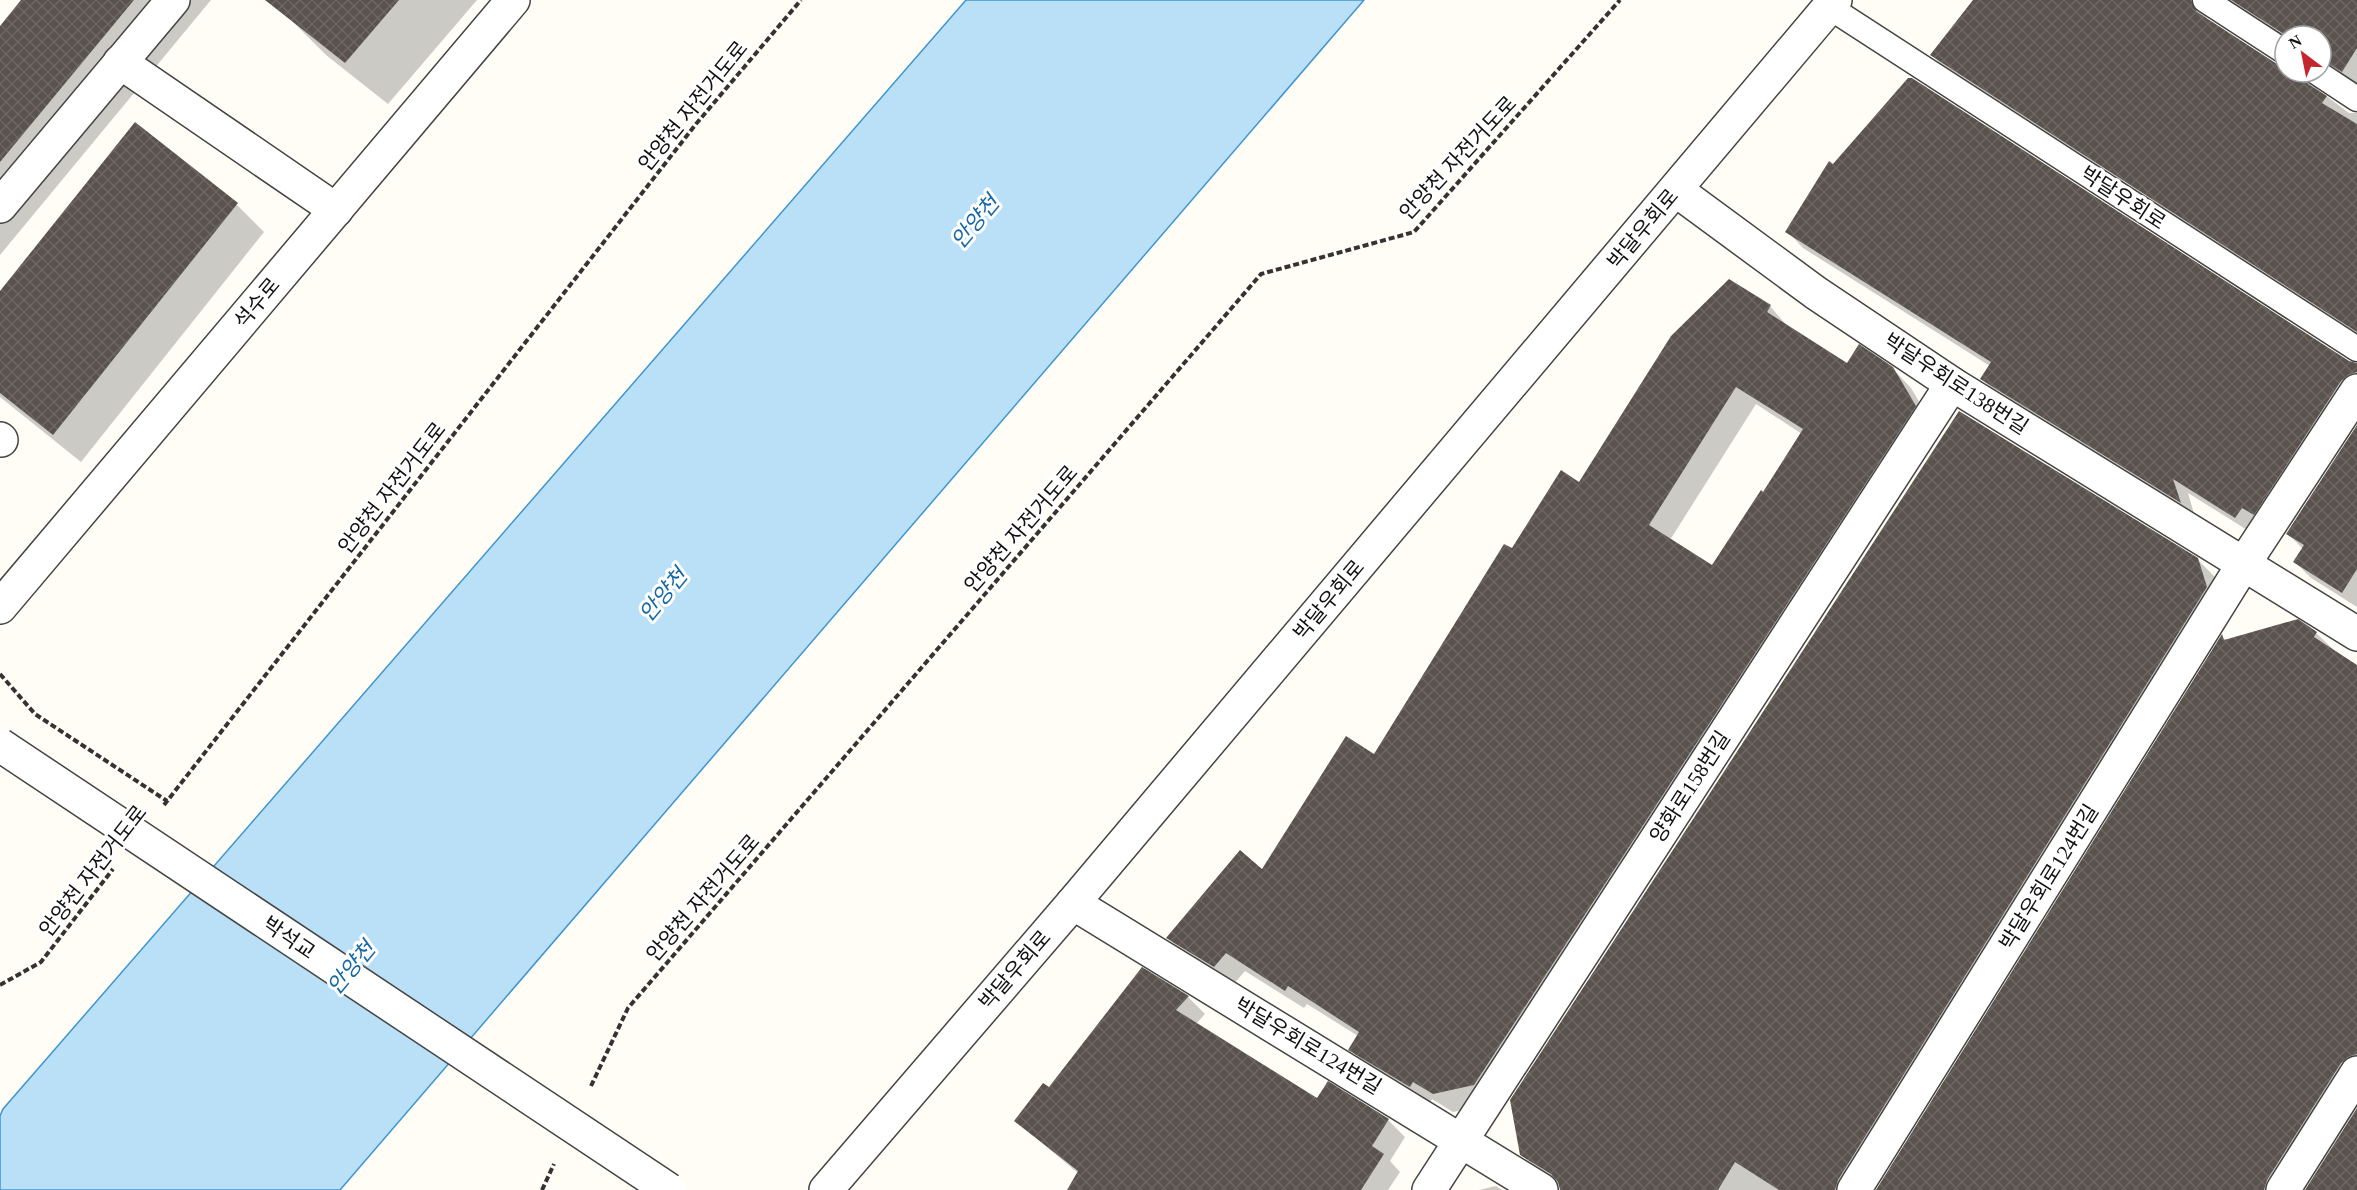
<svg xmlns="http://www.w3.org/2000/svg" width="2357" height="1190" viewBox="0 0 2357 1190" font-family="'Times New Roman','Noto Sans KR',serif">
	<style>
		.water { fill: #b9e0f7; stroke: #3f96cf; stroke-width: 1.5 }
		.shadow { fill: #0003; fill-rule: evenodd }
		.building { fill: url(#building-cross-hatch); fill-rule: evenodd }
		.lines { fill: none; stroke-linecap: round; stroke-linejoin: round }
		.service-casing { stroke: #444; stroke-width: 27 }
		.minor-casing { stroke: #444; stroke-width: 36 }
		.tertiary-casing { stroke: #444; stroke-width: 36 }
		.path { stroke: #333; stroke-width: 4; stroke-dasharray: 6 3; stroke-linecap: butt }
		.service { stroke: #fff; stroke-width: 24 }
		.minor { stroke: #fff; stroke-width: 33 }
		.tertiary { stroke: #fff; stroke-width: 33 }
		.tertiary-bridge-casing { stroke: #444; stroke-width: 36; stroke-linecap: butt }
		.tertiary-bridge { stroke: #fff; stroke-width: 33 }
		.labels { text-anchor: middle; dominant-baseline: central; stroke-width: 6; stroke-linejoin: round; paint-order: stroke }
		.street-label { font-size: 21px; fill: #111; stroke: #fff }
		.water-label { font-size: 22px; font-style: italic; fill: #1768a6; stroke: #fff }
	</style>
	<defs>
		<pattern id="building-cross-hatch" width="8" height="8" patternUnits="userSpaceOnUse" patternTransform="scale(1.5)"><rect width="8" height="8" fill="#5a524d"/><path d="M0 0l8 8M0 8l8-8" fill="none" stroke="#6d6662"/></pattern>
	</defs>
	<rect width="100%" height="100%" fill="#fffdf5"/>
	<polygon class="water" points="966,0 1364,0 340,1190 0,1190 0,1116 3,1109"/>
	<g class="shadow">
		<polygon points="23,0 211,0 0,255 0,28"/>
		<polygon points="294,0 477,0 388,104 326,55 283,12"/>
		<path d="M1975,0H2357V87L2320,81L2317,89L2349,113H2357V336L1948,71L1932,55ZM2209,8L2285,39V36H2321V72H2285V68L2277,65L2208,21L2206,17Z"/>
		<polygon points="1833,166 2357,365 2357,397 2252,533 2188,493 2195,517 1998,395 1982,379 1990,366 1803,248 1787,231"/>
		<polygon points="237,205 264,232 81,462 0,397 0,294"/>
		<path d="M1770,306L1788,327L1848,365L1892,368L1911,388L1933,425L1493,1104L1453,1112L1432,1099L1429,1105L1368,1068L1350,1049L1358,1036L1307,1004L1304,1008L1245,971L1233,985L1186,956L1168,938L1262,871L1374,756L1512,550L1579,484ZM1756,404L1802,434L1764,494L1713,567L1670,540Z"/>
		<polygon points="2357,428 2357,607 2311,578 2295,562 2303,549 2288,534"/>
		<polygon points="2197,559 2215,577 2224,606 1860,1190 1568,1190 1540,1173 1521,1154"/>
		<polygon points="2316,633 2334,650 2357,667 2357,1083 2289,1190 1878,1190 2222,637 2226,640"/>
		<polygon points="1142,969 1188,997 1205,1014 1196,1024 1318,1100 1328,1083 1388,1120 1405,1137 1390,1161 1400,1172 1388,1190 1068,1190 1079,1174 1016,1121 1049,1089"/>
		<polygon points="1496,1186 1502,1190 1479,1190"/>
	</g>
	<g class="building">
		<polygon points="21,0 134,0 0,162 0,26"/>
		<polygon points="265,0 399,0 345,63"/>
		<polygon points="1973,0 2191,0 2197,12 2277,64 2285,66 2285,72 2302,72 2308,84 2327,96 2322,103 2357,124 2357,332 1930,55"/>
		<polygon points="2231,0 2357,0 2357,48 2342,72 2321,59 2321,36 2287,36"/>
		<polygon points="1908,78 1912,78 2349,361 2357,363 2357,372 2348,375 2341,381 2254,515 2242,508 2235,518 2173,479 2181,503 1980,379 1991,362 1785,232 1829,161 1833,164"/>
		<polygon points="135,122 238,203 53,435 0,393 0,291"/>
		<path d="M1729,279L1771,305L1767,312L1847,363L1859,344L1893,367L1916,406L1474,1085L1433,1094L1413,1082L1410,1087L1348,1050L1359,1032L1288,986L1285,991L1226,953L1214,967L1166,938L1240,850L1262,869L1346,736L1374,754L1504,544L1512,548L1561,470L1579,482L1671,336ZM1736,387L1803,429L1763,492L1761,490L1712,565L1649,525Z"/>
		<polygon points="1959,411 2198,558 2207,587 1838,1180 1835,1190 1779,1190 1735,1162 1718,1190 1560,1190 1558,1182 1551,1174 1520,1155 1510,1100"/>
		<polygon points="2357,425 2357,569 2342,593 2293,562 2304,545 2286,534"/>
		<polygon points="2298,619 2317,632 2314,637 2357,665 2357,1054 2348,1057 2341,1063 2267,1180 2264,1190 1876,1190 2222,634 2224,640"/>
		<polygon points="1142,967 1189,996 1176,1010 1317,1098 1328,1081 1389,1119 1372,1146 1384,1154 1361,1190 1067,1190 1078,1171 1014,1121 1043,1083 1049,1087"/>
		<polygon points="2357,1108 2357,1190 2305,1190"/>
	</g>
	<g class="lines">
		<g class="service-casing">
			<g id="service">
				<polyline points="2205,0 2285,52"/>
				<polyline points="1829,7 2357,349"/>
				<polyline points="2316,72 2357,99"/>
			</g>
		</g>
		<g class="minor-casing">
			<g id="minor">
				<polyline points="120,62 336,210"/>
				<polyline points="1676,190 1816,293 1952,384 2357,634"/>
				<polyline points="0,206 173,0"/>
				<polyline points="0,439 1,440"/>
				<polyline points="1073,903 1541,1190"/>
				<polyline points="1429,1190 1952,384"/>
				<polyline points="1854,1190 2243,565 2357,391"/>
				<polyline points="2283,1190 2357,1073"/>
			</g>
		</g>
		<g class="tertiary-casing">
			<g id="tertiary">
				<polyline points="0,607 513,0"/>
				<polyline points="826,1190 1073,903 1835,0"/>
			</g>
		</g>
		<g class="path">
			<polyline points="0,674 35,714 167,801"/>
			<polyline points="164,805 696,124 801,0"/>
			<polyline points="0,985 41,962 113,869"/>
			<polyline points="591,1086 628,1008 1261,274 1414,232 1620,0"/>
			<polyline points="542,1190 554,1164"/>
		</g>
		<use href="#service" class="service"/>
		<use href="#minor" class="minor"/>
		<use href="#tertiary" class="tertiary"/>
		<g class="tertiary-bridge-casing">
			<polyline id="tertiary-bridge" points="0,745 669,1190"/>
		</g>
		<use href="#tertiary-bridge" class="tertiary-bridge"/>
	</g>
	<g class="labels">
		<g class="street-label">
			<text transform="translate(693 106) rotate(-51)">안양천 자전거도로</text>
			<text transform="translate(1458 158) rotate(-47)">안양천 자전거도로</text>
			<text transform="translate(2123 198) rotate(33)">박달우회로</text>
			<text transform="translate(1643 229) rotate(-50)">박달우회로</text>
			<text transform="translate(257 303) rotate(-50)">석수로</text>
			<text transform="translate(1956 384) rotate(33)">박달우회로138번길</text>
			<text transform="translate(392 488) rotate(-52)">안양천 자전거도로</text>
			<text transform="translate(1021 529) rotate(-49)">안양천 자전거도로</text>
			<text transform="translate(1329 600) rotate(-50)">박달우회로</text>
			<text transform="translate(1690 787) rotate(-57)">양화로158번길</text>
			<text transform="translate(93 871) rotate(-52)">안양천 자전거도로</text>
			<text transform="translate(2049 877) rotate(-58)">박달우회로124번길</text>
			<text transform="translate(703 898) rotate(-49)">안양천 자전거도로</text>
			<text transform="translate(289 938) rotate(34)">박석교</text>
			<text transform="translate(1015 970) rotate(-49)">박달우회로</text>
			<text transform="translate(1308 1046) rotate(31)">박달우회로124번길</text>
		</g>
		<g class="water-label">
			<text transform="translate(975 222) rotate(-50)">안양천</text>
			<text transform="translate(663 595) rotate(-50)">안양천</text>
			<text transform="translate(351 968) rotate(-50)">안양천</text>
		</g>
	</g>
	<g transform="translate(2303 54) rotate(328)"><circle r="28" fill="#ffffff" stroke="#a0a0a0" stroke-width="1.5"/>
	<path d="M0-4.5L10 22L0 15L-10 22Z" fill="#c4262e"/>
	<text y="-9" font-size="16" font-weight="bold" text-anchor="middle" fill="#111111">N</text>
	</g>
</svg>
